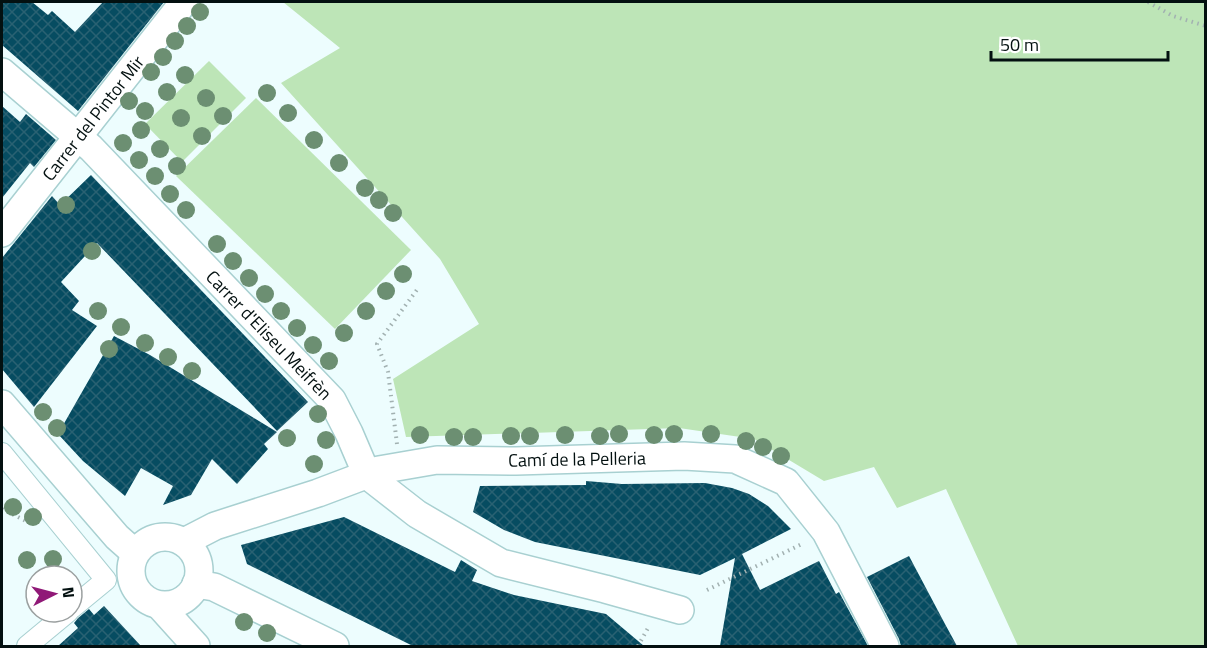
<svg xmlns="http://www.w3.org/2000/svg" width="1207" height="648" viewBox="0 0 1207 648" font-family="'Titillium Web',sans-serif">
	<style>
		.grass { fill: #bde5b7 }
		.building { fill: url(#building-cross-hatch) }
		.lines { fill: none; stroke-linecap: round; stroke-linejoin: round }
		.pedestrian-casing { stroke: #a8d0d1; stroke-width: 22 }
		.minor-casing { stroke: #a8d0d1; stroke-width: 30 }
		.path { stroke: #a2b1b1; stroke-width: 4; stroke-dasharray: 1.5 4.5; stroke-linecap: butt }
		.pedestrian { stroke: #fff; stroke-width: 20 }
		.minor { stroke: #fff; stroke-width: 27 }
		.tree { fill: #6c8f72 }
		.labels { text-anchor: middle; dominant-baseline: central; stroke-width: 6; stroke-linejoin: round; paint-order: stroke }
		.street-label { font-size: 18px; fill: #031010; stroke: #fff }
	</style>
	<defs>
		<pattern id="building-cross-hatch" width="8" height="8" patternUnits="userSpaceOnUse" patternTransform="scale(1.5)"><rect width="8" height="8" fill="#064c61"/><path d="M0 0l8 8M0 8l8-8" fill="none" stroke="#296172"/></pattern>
	</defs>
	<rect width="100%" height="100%" fill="#edfdfe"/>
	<g class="grass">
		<polygon points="283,2 1205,2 1205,646 1018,646 946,489 897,508 874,467 824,481 754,439 679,428 406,437 393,379 479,324 440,259 281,83 340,48"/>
		<polygon points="209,61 246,98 182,162 145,124"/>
		<polygon points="256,98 411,250 335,329 176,176"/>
	</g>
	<g class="building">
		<polygon points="2,2 32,2 48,15 52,11 75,32 103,2 164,2 78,111 2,45"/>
		<polygon points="2,106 20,122 26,114 56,140 34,167 30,163 2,198"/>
		<polygon points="91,175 308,402 277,431 97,243 61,282 79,301 72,310 97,326 34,407 2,369 2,258 52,196 60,205"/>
		<polygon points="114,336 150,355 277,432 264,444 268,449 237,484 212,459 191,495 163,505 173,486 141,468 125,496 83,461 58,434"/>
		<polygon points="586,481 622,484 705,483 732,488 749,494 768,506 791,529 742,554 760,590 819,561 836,594 839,592 868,646 720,646 735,558 700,575 535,542 504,530 473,512 480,486 586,485"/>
		<polygon points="344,517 455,572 461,560 477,570 472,581 514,595 606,614 644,646 413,646 247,564 241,545"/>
		<polygon points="909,556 945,624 957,646 901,646 899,639 867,577"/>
		<polygon points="104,606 141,646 58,646 78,628 74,623 78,618 89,609 94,615"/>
	</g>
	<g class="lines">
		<g class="pedestrian-casing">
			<g id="pedestrian">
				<polyline points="2,453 106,580 72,608"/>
				<polyline points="27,646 68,612"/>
			</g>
		</g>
		<g class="minor-casing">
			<g id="minor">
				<polyline points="2,72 91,148 332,400 349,433 367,475 417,514 501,563 605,589 680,610"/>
				<polyline points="2,233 184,2"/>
				<polyline points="2,404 117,537 135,553"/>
				<circle cx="165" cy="571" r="34"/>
				<polyline points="184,542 215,526 318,493 379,470 437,460 516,461 684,456 735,459 786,482 826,532 885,646"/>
				<polyline points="196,584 214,587 335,646"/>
				<polyline points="159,605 196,646"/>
			</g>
		</g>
		<g class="path">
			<polyline points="1148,2 1173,16 1206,26"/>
			<polyline points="397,444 388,372 377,344 419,287"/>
			<polyline points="2,509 30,523"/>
			<polyline points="707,590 804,543"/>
			<polyline points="638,646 648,628"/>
		</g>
		<use href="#pedestrian" class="pedestrian"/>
		<use href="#minor" class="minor"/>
	</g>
	<g class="tree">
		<circle cx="200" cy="12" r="9"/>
		<circle cx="187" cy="26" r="9"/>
		<circle cx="175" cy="41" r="9"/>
		<circle cx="163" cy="57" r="9"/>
		<circle cx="151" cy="72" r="9"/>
		<circle cx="185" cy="75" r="9"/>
		<circle cx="167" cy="92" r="9"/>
		<circle cx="267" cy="93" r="9"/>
		<circle cx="206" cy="98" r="9"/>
		<circle cx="129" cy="101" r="9"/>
		<circle cx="145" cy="111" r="9"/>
		<circle cx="288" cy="113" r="9"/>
		<circle cx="223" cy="116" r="9"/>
		<circle cx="181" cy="118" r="9"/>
		<circle cx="141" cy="130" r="9"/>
		<circle cx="202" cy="136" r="9"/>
		<circle cx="314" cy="140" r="9"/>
		<circle cx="123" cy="143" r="9"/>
		<circle cx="160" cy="149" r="9"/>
		<circle cx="139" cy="160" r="9"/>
		<circle cx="339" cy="163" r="9"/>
		<circle cx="177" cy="166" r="9"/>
		<circle cx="155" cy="176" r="9"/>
		<circle cx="365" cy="188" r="9"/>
		<circle cx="170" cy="194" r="9"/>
		<circle cx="379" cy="200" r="9"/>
		<circle cx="66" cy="205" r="9"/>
		<circle cx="186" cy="210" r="9"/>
		<circle cx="393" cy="213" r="9"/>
		<circle cx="217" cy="244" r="9"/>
		<circle cx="92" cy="251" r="9"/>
		<circle cx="233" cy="261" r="9"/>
		<circle cx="403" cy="274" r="9"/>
		<circle cx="249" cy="278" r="9"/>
		<circle cx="386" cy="291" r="9"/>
		<circle cx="265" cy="294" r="9"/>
		<circle cx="98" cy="311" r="9"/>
		<circle cx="281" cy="311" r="9"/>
		<circle cx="366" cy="311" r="9"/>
		<circle cx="121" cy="327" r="9"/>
		<circle cx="297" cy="328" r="9"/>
		<circle cx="344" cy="333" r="9"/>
		<circle cx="145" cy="343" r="9"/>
		<circle cx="313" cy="345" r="9"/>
		<circle cx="109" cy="349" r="9"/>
		<circle cx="168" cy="357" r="9"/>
		<circle cx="329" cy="361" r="9"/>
		<circle cx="192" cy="371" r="9"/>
		<circle cx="43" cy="412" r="9"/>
		<circle cx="318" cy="414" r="9"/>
		<circle cx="57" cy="428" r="9"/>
		<circle cx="619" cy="434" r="9"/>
		<circle cx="674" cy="434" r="9"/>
		<circle cx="711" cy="434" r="9"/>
		<circle cx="420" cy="435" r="9"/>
		<circle cx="565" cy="435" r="9"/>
		<circle cx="654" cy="435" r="9"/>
		<circle cx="511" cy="436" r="9"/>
		<circle cx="530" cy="436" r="9"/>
		<circle cx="600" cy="436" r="9"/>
		<circle cx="454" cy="437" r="9"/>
		<circle cx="473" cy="437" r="9"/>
		<circle cx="287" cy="438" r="9"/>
		<circle cx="326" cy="440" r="9"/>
		<circle cx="746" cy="441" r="9"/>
		<circle cx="763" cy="447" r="9"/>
		<circle cx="781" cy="456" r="9"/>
		<circle cx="314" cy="464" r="9"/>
		<circle cx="13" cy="507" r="9"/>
		<circle cx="33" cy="517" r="9"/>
		<circle cx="53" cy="559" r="9"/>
		<circle cx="27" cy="560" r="9"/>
		<circle cx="244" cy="622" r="9"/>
		<circle cx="267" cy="633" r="9"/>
	</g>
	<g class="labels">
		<g class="street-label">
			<text transform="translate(93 118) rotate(-52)">Carrer del Pintor Mir</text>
			<text transform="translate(269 335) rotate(46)">Carrer d'Eliseu Meifrèn</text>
			<text transform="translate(577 459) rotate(-1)">Camí de la Pelleria</text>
		</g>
	</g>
	<rect width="1207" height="648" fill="none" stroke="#031010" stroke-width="6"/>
	<g transform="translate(54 594) rotate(84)"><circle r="28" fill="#ffffff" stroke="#9a9f9f" stroke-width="1.5"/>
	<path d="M0-4.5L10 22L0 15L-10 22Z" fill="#901977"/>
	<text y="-9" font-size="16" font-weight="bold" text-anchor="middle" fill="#031010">N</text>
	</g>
	<path d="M991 51v9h177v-9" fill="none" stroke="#031010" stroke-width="3"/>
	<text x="1000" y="51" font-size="18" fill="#031010" stroke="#ffffff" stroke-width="4.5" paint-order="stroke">50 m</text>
</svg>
